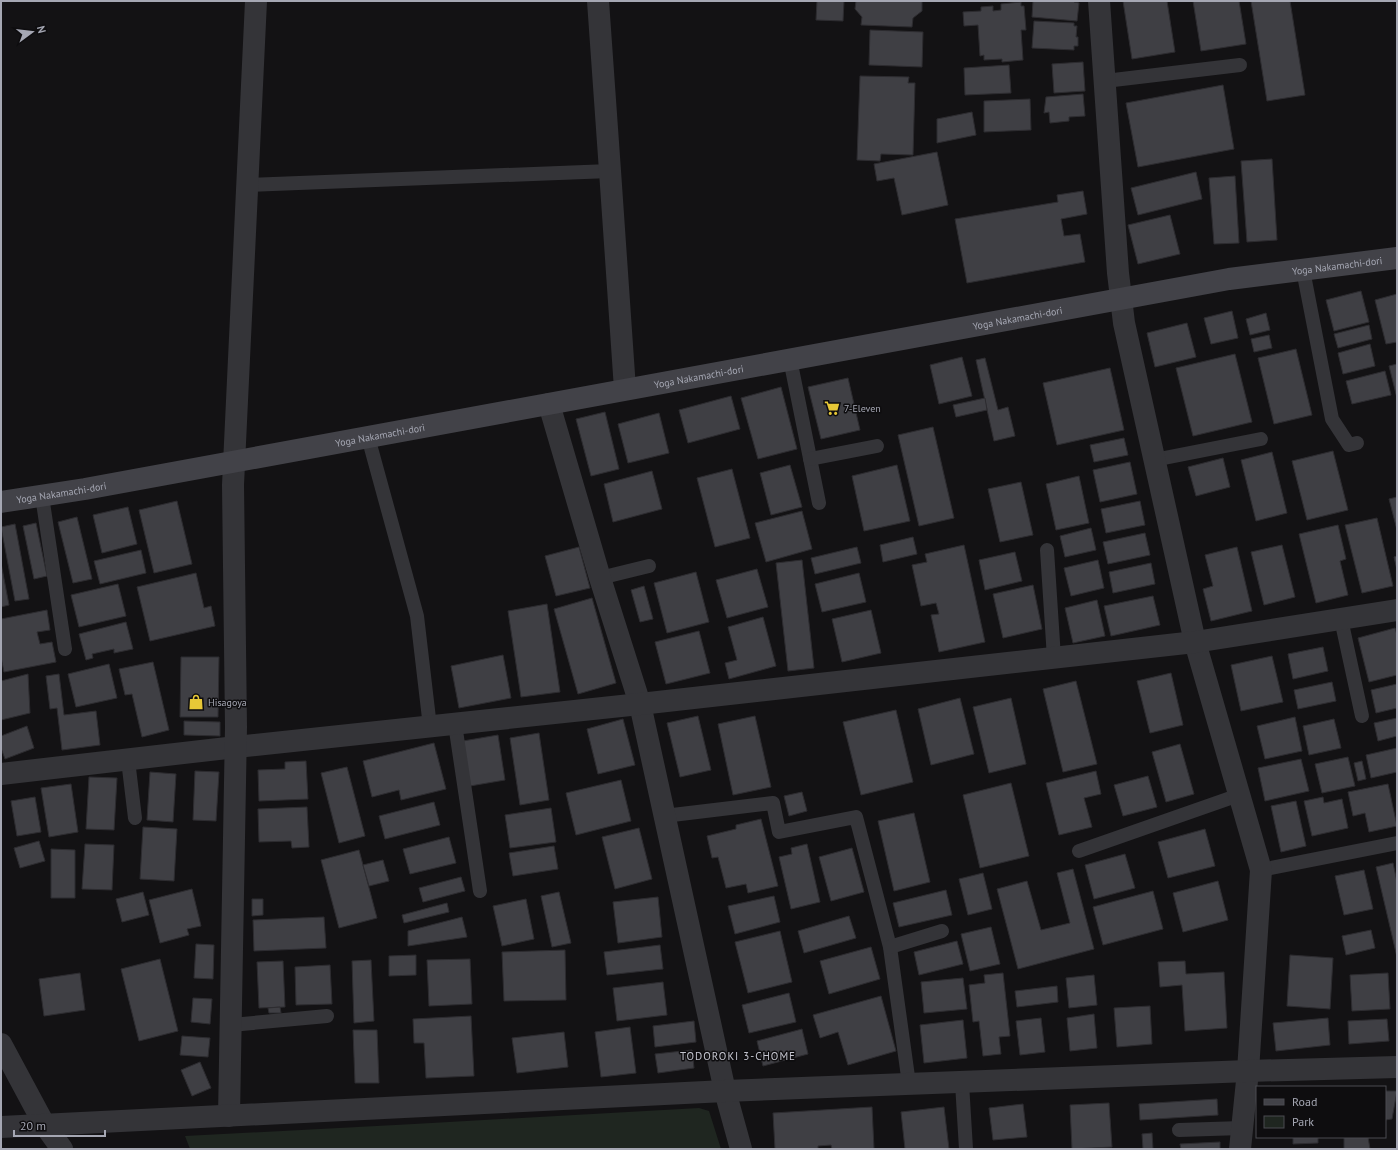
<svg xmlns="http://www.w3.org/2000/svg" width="1398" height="1150" viewBox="0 0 1398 1150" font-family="'PT Sans',sans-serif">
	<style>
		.green { fill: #1f2620 }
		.building { fill: #3f3f44; stroke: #2d2c30 }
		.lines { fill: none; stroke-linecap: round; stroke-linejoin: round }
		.lane { stroke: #343438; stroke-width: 14 }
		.street { stroke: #343438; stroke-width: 22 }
		.secondary { stroke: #424248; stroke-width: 22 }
		.labels { text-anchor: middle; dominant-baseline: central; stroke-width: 3; stroke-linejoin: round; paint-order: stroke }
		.street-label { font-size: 10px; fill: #a5a7b3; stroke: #0e0d0f }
		.poi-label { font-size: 10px; fill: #a5a7b3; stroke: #0e0d0f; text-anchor: start }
		.neighbourhood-label { font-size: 11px; letter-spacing: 1px; fill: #c5c6d0; stroke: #0e0d0f }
	</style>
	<rect width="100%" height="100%" fill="#131214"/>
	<polygon class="green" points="699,1108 709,1111 721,1149 190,1149 185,1136 414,1124"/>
	<g class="building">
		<polygon points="817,1 844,1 843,21 816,20"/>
		<polygon points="856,1 922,1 922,11 913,18 912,27 861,25 862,17 855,9"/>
		<polygon points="1033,1 1074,1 1074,2 1079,3 1077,21 1032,17"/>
		<polygon points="1123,1 1167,1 1175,52 1132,59"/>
		<polygon points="1193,1 1239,1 1246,44 1201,51"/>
		<polygon points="1251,1 1290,1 1305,95 1267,101"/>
		<polygon points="1021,2 1021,6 1024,6 1026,30 1021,30 1023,60 1002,62 1002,59 984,60 984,55 980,56 978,25 964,26 963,12 981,11 981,7 993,6 993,11 1001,10 1001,4"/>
		<polygon points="1034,21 1074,23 1074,26 1077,26 1076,37 1078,37 1078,46 1074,46 1074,50 1032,48"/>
		<polygon points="870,30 923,32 922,67 869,65"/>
		<polygon points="1083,62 1085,91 1054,93 1052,64"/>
		<polygon points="1009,65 1011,93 965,95 964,68"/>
		<polygon points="860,76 909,77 908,83 915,83 913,155 881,154 880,161 857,160"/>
		<polygon points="1223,85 1234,149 1138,167 1126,103"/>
		<polygon points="1083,94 1085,116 1069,117 1069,121 1050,123 1049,112 1044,113 1046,97"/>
		<polygon points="1030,99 1031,130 984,132 984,101"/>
		<polygon points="972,112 976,135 937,143 937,119"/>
		<polygon points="937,152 948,205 902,215 894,178 877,181 874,164"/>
		<polygon points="1272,159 1277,240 1247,242 1241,161"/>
		<polygon points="1196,172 1202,199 1138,215 1131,188"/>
		<polygon points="1235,176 1239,243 1214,244 1209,178"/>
		<polygon points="1083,191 1087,214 1061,219 1064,236 1080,234 1085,262 967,283 955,219 1058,202 1057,195"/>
		<polygon points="1170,215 1180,254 1138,264 1128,225"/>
		<polygon points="1361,291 1369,322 1334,331 1326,300"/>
		<polygon points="1397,294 1397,342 1386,344 1375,300"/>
		<polygon points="1232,311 1238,338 1211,344 1204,318"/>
		<polygon points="1266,313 1270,330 1250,335 1246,319"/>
		<polygon points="1187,323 1196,357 1155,367 1147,333"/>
		<polygon points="1369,325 1372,339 1338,348 1334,334"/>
		<polygon points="1269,335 1272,348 1254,352 1251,339"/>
		<polygon points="1370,344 1375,366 1343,374 1338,353"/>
		<polygon points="1296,349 1312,415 1274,424 1258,358"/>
		<polygon points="1235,354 1252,422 1193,436 1176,368"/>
		<polygon points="962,357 972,396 939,404 930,365"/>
		<polygon points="985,358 998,410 1008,407 1015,436 994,441 976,360"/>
		<polygon points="1397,364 1397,398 1389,366"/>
		<polygon points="1110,368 1124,430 1057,445 1043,383"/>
		<polygon points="1385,371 1391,395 1352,404 1346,381"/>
		<polygon points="848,378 860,430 821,439 808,387"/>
		<polygon points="781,387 797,449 758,459 741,398"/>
		<polygon points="731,396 740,429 688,443 679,410"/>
		<polygon points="985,398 987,410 956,417 953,405"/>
		<polygon points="605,412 619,469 591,476 576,419"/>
		<polygon points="659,413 669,453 628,463 618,424"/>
		<polygon points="933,427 954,518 919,526 898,435"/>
		<polygon points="1124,438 1128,455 1094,462 1090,445"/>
		<polygon points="1333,451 1348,510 1307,520 1292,461"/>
		<polygon points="1272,452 1287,513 1256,521 1241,460"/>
		<polygon points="1223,458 1230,487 1196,496 1188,467"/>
		<polygon points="1130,462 1137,494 1100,502 1093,470"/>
		<polygon points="790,465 802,507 771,515 760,473"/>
		<polygon points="897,465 910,521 864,531 852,476"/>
		<polygon points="732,469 750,538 715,547 697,478"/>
		<polygon points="652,471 662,509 613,522 604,484"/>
		<polygon points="1079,476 1089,523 1056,530 1046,484"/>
		<polygon points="1021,482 1033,535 1000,542 988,489"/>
		<polygon points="1397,497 1397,530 1389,499"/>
		<polygon points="177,501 192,564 154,573 139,510"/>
		<polygon points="1140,501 1145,525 1106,533 1101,509"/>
		<polygon points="128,507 137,544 102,553 93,515"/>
		<polygon points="802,511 812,549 766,562 755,523"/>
		<polygon points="77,517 92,579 73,583 58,522"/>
		<polygon points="1377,518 1393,586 1362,593 1345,525"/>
		<polygon points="36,523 47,576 34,579 23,526"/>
		<polygon points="15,524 29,599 15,601 1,527"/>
		<polygon points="1338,525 1346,559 1340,561 1348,595 1316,603 1299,534"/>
		<polygon points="1091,528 1096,550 1065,557 1060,536"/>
		<polygon points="1145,533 1150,555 1108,564 1103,542"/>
		<polygon points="913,537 917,554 883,562 880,545"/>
		<polygon points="964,545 985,642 939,652 931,615 939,614 936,603 921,606 912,565 927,562 925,554"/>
		<polygon points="1282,545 1295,597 1264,605 1251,552"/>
		<polygon points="579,547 590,588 556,596 545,556"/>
		<polygon points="857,547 861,563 815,574 811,558"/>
		<polygon points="1237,547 1252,611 1211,621 1203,589 1213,586 1205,555"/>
		<polygon points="141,550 146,573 100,584 94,561"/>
		<polygon points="1015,552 1022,581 985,590 979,560"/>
		<polygon points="1397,556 1397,570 1394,557"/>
		<polygon points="802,560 814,668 788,671 776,563"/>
		<polygon points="1098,560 1104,588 1071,596 1064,568"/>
		<polygon points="1,563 9,605 1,607"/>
		<polygon points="1151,563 1155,584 1113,593 1109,572"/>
		<polygon points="757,569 768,607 727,618 716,580"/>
		<polygon points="696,572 709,622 667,633 654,583"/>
		<polygon points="196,573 204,608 211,606 215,626 150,641 137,587"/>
		<polygon points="859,573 866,602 822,612 815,584"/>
		<polygon points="118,584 126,616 79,627 71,595"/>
		<polygon points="1033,585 1042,629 1003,638 993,594"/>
		<polygon points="644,586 653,619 640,622 631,590"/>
		<polygon points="1153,596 1160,625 1111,636 1104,606"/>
		<polygon points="592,598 616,683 578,694 554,609"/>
		<polygon points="1097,600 1105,636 1073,643 1065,608"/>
		<polygon points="547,604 560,692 521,697 508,611"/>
		<polygon points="47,610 50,630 37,632 40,644 52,642 56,662 4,672 1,657 1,619"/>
		<polygon points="871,610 881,653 842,662 832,619"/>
		<polygon points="763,617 776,666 729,679 725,663 737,660 728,627"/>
		<polygon points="126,622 133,649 114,653 114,649 92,654 93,658 86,660 79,634"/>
		<polygon points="1395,628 1397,635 1397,675 1369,682 1358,638"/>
		<polygon points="699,631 710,673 666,684 655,642"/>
		<polygon points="1323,647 1328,671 1293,679 1288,654"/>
		<polygon points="503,655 511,698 459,708 451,666"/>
		<polygon points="1272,656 1283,702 1241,711 1231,665"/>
		<polygon points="181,657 219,657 218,717 180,717"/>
		<polygon points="153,662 169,730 142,737 132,694 125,695 119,669"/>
		<polygon points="109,664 117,698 76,707 68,674"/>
		<polygon points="1171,673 1183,725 1150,733 1137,681"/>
		<polygon points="28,674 30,713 1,720 1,681"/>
		<polygon points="59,674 64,715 96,711 100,745 62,750 57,708 50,709 46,676"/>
		<polygon points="1076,681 1097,764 1063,772 1043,689"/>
		<polygon points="1332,682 1336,701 1298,709 1294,690"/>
		<polygon points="1397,684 1397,708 1376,713 1371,690"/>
		<polygon points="960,698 974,754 931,765 918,709"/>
		<polygon points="1011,698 1026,764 989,773 973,707"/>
		<polygon points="896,710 913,782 861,795 843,722"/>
		<polygon points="698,716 711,770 680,777 667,723"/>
		<polygon points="755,716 771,787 733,795 718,724"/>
		<polygon points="1295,717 1302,751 1265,759 1257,726"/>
		<polygon points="1397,718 1397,736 1378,741 1374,723"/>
		<polygon points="623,719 635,765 598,774 587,729"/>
		<polygon points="1334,719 1341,748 1309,755 1303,726"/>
		<polygon points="184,721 220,722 220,736 184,735"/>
		<polygon points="27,726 34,748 5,759 1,748 1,736"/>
		<polygon points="539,733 549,800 520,805 510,738"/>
		<polygon points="498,735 505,780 470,786 463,741"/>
		<polygon points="434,743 446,789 401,800 399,790 372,797 363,761"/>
		<polygon points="1180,744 1194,794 1166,802 1152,752"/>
		<polygon points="1397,748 1397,772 1371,778 1366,755"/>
		<polygon points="1348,757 1355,786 1322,793 1315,764"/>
		<polygon points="1301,759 1309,791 1265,801 1258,768"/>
		<polygon points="306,761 308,799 259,801 258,770 285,769 285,762"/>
		<polygon points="1362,761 1366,779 1358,781 1354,763"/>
		<polygon points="347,767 365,836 339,843 321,773"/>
		<polygon points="195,771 219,772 216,821 193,820"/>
		<polygon points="1096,771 1101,794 1084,798 1092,827 1059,835 1046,783"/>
		<polygon points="150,772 176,774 173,822 147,820"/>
		<polygon points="1148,776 1157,807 1123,816 1114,785"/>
		<polygon points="89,777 117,778 114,830 86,829"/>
		<polygon points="621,780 631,821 576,835 566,793"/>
		<polygon points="1011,783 1029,856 980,868 963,795"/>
		<polygon points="71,784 78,832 49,837 41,788"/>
		<polygon points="1388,784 1397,826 1369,832 1365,813 1353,816 1348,792"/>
		<polygon points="802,792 807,811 789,816 784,796"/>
		<polygon points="35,797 41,832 17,836 11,801"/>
		<polygon points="1323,797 1324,803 1342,799 1348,828 1312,836 1304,801"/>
		<polygon points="1296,801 1306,846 1281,852 1271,806"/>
		<polygon points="434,802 440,825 385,839 379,816"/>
		<polygon points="307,807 309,847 292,848 291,841 259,842 258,809"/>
		<polygon points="551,808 556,842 510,848 505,815"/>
		<polygon points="914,813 930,882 894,891 878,821"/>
		<polygon points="761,819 778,886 748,893 746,884 726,888 718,857 712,858 707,836 736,829 736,825"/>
		<polygon points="143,827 177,829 174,881 140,879"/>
		<polygon points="639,828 652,879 615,889 602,837"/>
		<polygon points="1205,829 1215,866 1168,878 1158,842"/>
		<polygon points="449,837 456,863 410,874 403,849"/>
		<polygon points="39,841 45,861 20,868 14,848"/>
		<polygon points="85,844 114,845 112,890 82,889"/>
		<polygon points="807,844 820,902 791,909 779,857 792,854 791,848"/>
		<polygon points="554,846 558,869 513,876 509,853"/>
		<polygon points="852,848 864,892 831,901 819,857"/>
		<polygon points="51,849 75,850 75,898 51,898"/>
		<polygon points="359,850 377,918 339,928 321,860"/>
		<polygon points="1125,854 1135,888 1094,899 1085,865"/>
		<polygon points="383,860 389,881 369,886 363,865"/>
		<polygon points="1393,863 1397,882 1397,957 1376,867"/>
		<polygon points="1073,869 1094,949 1018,969 997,889 1027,881 1041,930 1070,923 1057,873"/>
		<polygon points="1364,870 1373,909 1344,915 1335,876"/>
		<polygon points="983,873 992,909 968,915 959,879"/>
		<polygon points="461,877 465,891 423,902 419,888"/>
		<polygon points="1218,881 1228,920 1183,932 1173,893"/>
		<polygon points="192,889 201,926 187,929 189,935 160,943 149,900"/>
		<polygon points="946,890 952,915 899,927 893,903"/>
		<polygon points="1153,891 1163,929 1103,945 1093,907"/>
		<polygon points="143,892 149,915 122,922 116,899"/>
		<polygon points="559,892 571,943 552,947 541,896"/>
		<polygon points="774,896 780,922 735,934 728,906"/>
		<polygon points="658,897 662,937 618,943 613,902"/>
		<polygon points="252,899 263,899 263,915 252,916"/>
		<polygon points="526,899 534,939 502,946 493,906"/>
		<polygon points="447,903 449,912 404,923 402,915"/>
		<polygon points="849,916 856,938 804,953 798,931"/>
		<polygon points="324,917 326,948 254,951 253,920"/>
		<polygon points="462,917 467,937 408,946 408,931"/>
		<polygon points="991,927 1000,964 970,971 961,934"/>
		<polygon points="1371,930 1375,948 1346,955 1342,936"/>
		<polygon points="780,931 792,982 748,993 735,942"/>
		<polygon points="957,941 963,964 919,975 914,952"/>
		<polygon points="196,944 214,945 213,979 194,978"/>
		<polygon points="660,945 663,969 607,975 604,952"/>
		<polygon points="871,947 880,979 829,994 820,961"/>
		<polygon points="565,950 566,1000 504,1001 502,952"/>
		<polygon points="416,955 416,975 389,976 389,956"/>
		<polygon points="1290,955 1333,958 1330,1009 1287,1006"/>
		<polygon points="160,959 178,1031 139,1041 121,969"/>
		<polygon points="470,959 472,1004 429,1006 427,960"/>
		<polygon points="371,960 374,1021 354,1023 352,961"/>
		<polygon points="283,961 285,1007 259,1008 257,962"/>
		<polygon points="1185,961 1186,974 1224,972 1227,1028 1185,1031 1182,985 1160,987 1158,962"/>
		<polygon points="330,965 332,1004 296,1005 295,967"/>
		<polygon points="80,973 85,1010 44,1016 39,979"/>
		<polygon points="1003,973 1010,1036 999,1037 1001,1054 983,1056 979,1021 973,1022 969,985 985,983 984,975"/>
		<polygon points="1388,973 1390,1009 1352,1011 1350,975"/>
		<polygon points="1094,975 1097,1005 1069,1008 1066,978"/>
		<polygon points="963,978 967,1009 924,1013 921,982"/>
		<polygon points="663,982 667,1015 617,1021 613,988"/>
		<polygon points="1057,986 1058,1002 1017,1007 1015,991"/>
		<polygon points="789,993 796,1022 749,1033 742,1005"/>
		<polygon points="881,996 896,1051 848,1065 838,1032 820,1038 813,1015"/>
		<polygon points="193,998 212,999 210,1024 191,1022"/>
		<polygon points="1150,1006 1152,1044 1117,1047 1114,1008"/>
		<polygon points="280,1007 281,1013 269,1013 268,1008"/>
		<polygon points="1094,1014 1097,1048 1070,1051 1067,1018"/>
		<polygon points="471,1016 474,1076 426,1078 424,1043 414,1043 413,1019"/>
		<polygon points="1041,1018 1045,1052 1020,1055 1016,1021"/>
		<polygon points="1328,1018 1330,1045 1276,1051 1273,1023"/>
		<polygon points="1387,1019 1389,1041 1349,1044 1348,1021"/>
		<polygon points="963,1020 967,1058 924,1063 920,1025"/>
		<polygon points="694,1021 696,1042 655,1047 653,1026"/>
		<polygon points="630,1027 636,1073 601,1077 595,1032"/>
		<polygon points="802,1029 808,1054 763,1066 757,1041"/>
		<polygon points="353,1030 377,1030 379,1083 355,1083"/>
		<polygon points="564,1032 568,1067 517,1073 512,1038"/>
		<polygon points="182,1036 210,1038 208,1057 180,1055"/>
		<polygon points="692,1050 694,1068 658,1073 655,1054"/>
		<polygon points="200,1062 211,1088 192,1096 181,1070"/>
		<polygon points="1385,1091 1397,1091 1392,1119 1385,1120"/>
		<polygon points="1217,1099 1218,1115 1140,1120 1139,1104"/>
		<polygon points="1109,1103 1112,1147 1072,1149 1070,1105"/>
		<polygon points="1023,1104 1027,1137 993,1140 989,1108"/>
		<polygon points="872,1107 874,1149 832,1149 831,1145 818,1146 818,1149 775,1149 773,1113"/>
		<polygon points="944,1107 949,1149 905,1149 901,1112"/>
		<polygon points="1152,1133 1153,1149 1143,1149 1142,1134"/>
		<polygon points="1293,1137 1318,1137 1318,1143 1293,1144"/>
		<polygon points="1344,1137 1368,1137 1370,1149 1344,1149"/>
		<polygon points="1220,1142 1220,1149 1181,1149 1180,1144"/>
	</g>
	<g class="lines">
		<g class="lane">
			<polyline points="1105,81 1240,65"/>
			<polyline points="248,185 610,171"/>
			<polyline points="1303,270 1332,419 1349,445 1357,443"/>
			<polyline points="790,359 819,503"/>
			<polyline points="368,437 417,616 430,727"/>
			<polyline points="810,459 877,446"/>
			<polyline points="1154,460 1261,439"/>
			<polyline points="42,496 65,649"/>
			<polyline points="1047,550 1054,658"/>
			<polyline points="600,578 649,566"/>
			<polyline points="1341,619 1362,716"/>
			<polyline points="455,724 480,891"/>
			<polyline points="128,760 135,818"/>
			<polyline points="664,816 773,803 779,832 856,817 890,947 909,1084"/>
			<polyline points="1079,851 1239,795"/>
			<polyline points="1261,870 1397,843"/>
			<polyline points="890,947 942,931"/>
			<polyline points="231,1025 327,1016"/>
			<polyline points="962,1083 966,1149"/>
			<polyline points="1179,1130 1242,1128"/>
		</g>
		<g class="street">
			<polyline points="598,1 610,171 625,389"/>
			<polyline points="1099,1 1118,273 1124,323 1195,642 1261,870 1248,1071 1240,1149"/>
			<polyline points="549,404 600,578 640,704 725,1091 741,1149"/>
			<polyline points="1,774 236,747 640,704 1195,642 1397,610"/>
			<polyline points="1,1044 44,1124 62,1149"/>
			<polyline points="229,1116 236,727 233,485 256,1"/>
			<polyline points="1,1127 725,1091 1248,1071 1397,1067"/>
		</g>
		<path class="secondary" id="s1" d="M1,502L85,489L1229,279L1397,258"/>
	</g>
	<defs>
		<g id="supermarket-bare" transform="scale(1.2)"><path d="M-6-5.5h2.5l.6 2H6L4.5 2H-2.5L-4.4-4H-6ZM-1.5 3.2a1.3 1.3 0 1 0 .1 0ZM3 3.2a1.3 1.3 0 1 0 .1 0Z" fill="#e7c837" stroke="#0e0d0f" stroke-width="2.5" paint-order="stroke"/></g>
		<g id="shop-bare" transform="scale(1.2)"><path d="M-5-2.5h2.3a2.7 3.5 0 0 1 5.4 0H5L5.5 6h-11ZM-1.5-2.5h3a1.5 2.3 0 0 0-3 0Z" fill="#e7c837" stroke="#0e0d0f" stroke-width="2.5" paint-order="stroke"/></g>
	</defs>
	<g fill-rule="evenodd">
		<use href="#supermarket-bare" x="832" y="408"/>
		<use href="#shop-bare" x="196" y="702"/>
	</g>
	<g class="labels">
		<g class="street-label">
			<text stroke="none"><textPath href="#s1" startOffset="1357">Yoga Nakamachi-dori</textPath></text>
			<text stroke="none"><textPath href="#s1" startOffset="1033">Yoga Nakamachi-dori</textPath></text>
			<text stroke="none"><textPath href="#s1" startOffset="709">Yoga Nakamachi-dori</textPath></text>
			<text stroke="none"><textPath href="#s1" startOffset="385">Yoga Nakamachi-dori</textPath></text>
			<text stroke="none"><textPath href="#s1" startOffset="61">Yoga Nakamachi-dori</textPath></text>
		</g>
		<g class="poi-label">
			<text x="844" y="408">7-Eleven</text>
			<text x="208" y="702">Hisagoya</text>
		</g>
		<g class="neighbourhood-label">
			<text x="738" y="1056">TODOROKI 3-CHOME</text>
		</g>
	</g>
	<rect width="1398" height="1150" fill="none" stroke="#a5a7b3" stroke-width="4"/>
	<rect x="1256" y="1086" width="130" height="52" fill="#0e0d0f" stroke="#4a4b51"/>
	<rect x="1264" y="1099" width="20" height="6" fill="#424248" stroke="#4a4b51"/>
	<text x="1292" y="1106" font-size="12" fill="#a5a7b3">Road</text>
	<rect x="1264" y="1116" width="20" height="12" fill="#1f2620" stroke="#4a4b51"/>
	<text x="1292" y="1126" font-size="12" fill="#a5a7b3">Park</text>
	<g transform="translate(32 32) rotate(75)" stroke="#0e0d0f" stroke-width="3" paint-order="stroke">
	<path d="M0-3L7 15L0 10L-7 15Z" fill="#a5a7b3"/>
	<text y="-6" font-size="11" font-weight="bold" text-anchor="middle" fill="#a5a7b3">N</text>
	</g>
	<path d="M14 1130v6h91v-6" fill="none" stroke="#a5a7b3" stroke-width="2"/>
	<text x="20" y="1130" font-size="12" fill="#a5a7b3" stroke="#0e0d0f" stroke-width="3" paint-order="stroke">20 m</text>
</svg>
